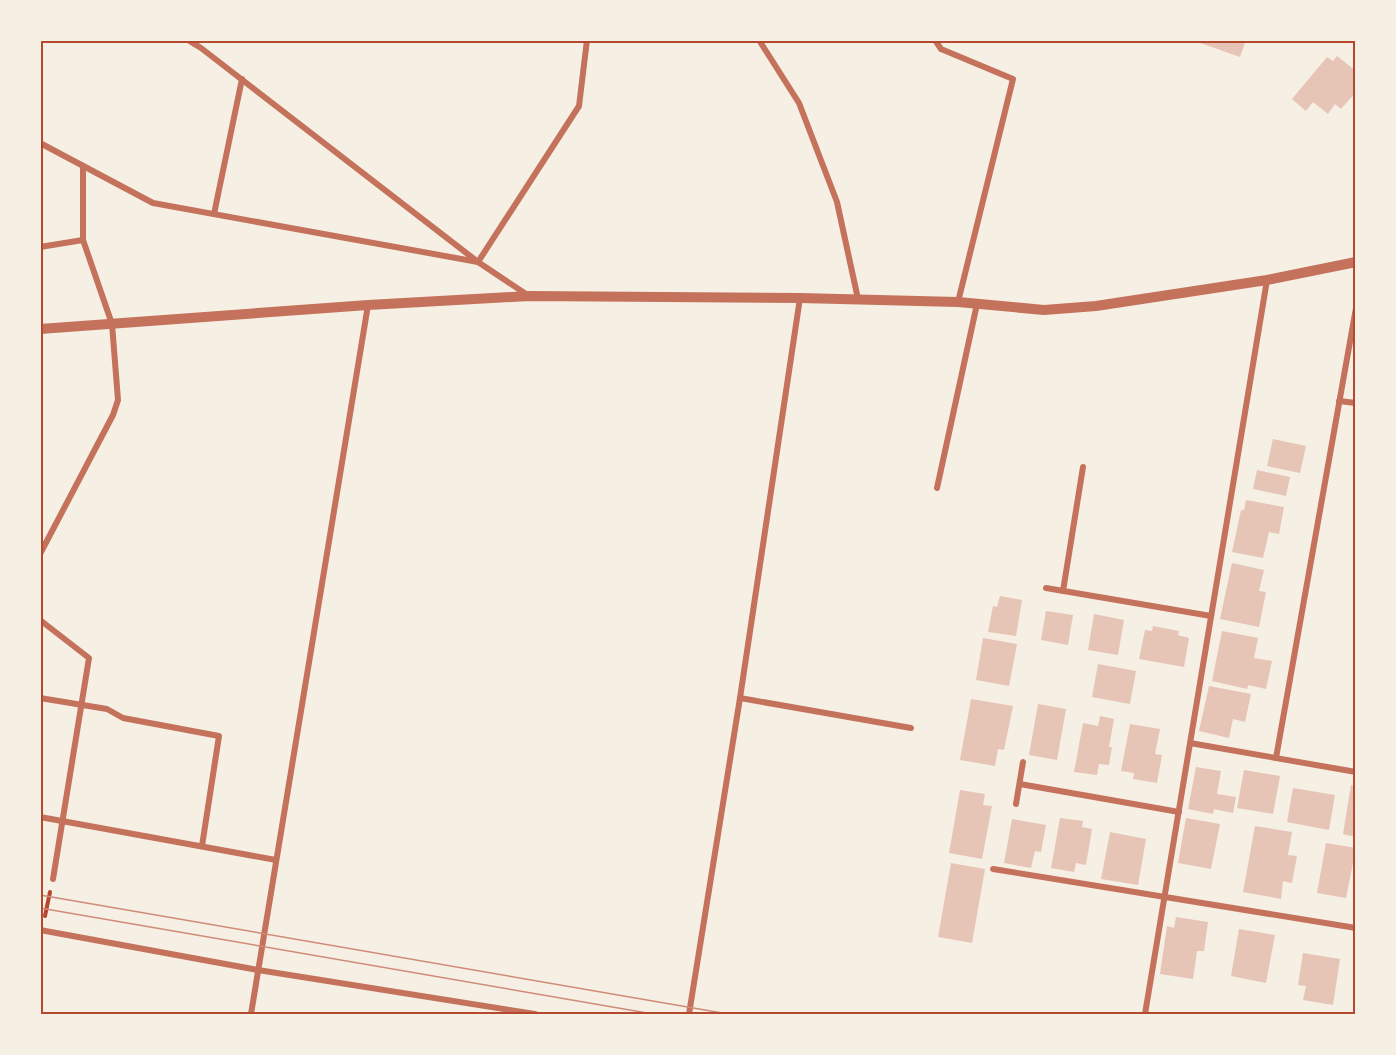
<svg xmlns="http://www.w3.org/2000/svg" width="1396" height="1055" viewBox="0 0 1396 1055" font-family="'Source Sans 3',sans-serif">
	<style>
		.building { fill: #e6c5b7 }
		.lines { fill: none; stroke-linecap: round; stroke-linejoin: round }
		.path { stroke: #b5482f; stroke-width: 4 }
		.minor { stroke: #c5725c; stroke-width: 6 }
		.tertiary { stroke: #c5725c; stroke-width: 10 }
		.tram { stroke: #cf8b77; stroke-width: 1.5 }
		.neatline { fill: none; stroke: #b5482f; stroke-width: 2 }
	</style>
	<rect width="100%" height="100%" fill="#f6efe4"/>
	<g class="building">
		<polygon points="1192,40 1246,40 1240,57"/>
		<polygon points="1337,56 1356,71 1356,92 1341,109 1335,104 1328,114 1313,102 1306,111 1292,99 1327,57 1333,61"/>
		<polygon points="1273,439 1306,446 1300,473 1267,466"/>
		<polygon points="1257,470 1290,477 1286,496 1253,489"/>
		<polygon points="1246,500 1284,507 1279,534 1269,532 1263,558 1232,552 1241,510 1244,510"/>
		<polygon points="1232,563 1264,570 1259,591 1266,592 1259,627 1220,619"/>
		<polygon points="1000,596 1022,600 1016,636 988,632 993,606 997,607"/>
		<polygon points="1046,611 1073,615 1068,645 1041,640"/>
		<polygon points="1094,614 1124,620 1118,655 1088,650"/>
		<polygon points="1153,626 1179,631 1178,635 1189,638 1184,667 1139,659 1145,630 1152,631"/>
		<polygon points="1222,631 1258,638 1254,658 1272,661 1266,689 1248,685 1247,689 1212,681"/>
		<polygon points="983,638 1017,644 1009,686 976,680"/>
		<polygon points="1098,664 1136,671 1130,704 1092,697"/>
		<polygon points="1209,686 1251,694 1245,722 1233,719 1229,738 1199,731"/>
		<polygon points="971,699 1013,706 1004,750 998,749 995,766 960,760"/>
		<polygon points="1038,704 1066,709 1057,760 1029,755"/>
		<polygon points="1100,716 1114,719 1109,747 1112,747 1109,765 1099,764 1097,775 1074,772 1083,723 1098,726"/>
		<polygon points="1130,724 1160,729 1155,754 1162,755 1157,783 1133,779 1134,773 1121,771"/>
		<polygon points="1196,767 1221,771 1217,794 1236,797 1233,813 1214,809 1213,814 1188,809"/>
		<polygon points="1244,770 1280,776 1273,814 1237,808"/>
		<polygon points="1351,785 1356,786 1356,837 1343,834"/>
		<polygon points="1293,788 1335,795 1329,830 1287,822"/>
		<polygon points="960,790 985,794 983,805 992,806 982,859 949,853"/>
		<polygon points="1060,818 1083,821 1082,827 1092,829 1086,865 1076,863 1074,872 1051,868"/>
		<polygon points="1186,818 1220,824 1211,869 1178,863"/>
		<polygon points="1012,819 1046,825 1041,852 1035,851 1031,868 1004,863"/>
		<polygon points="1255,826 1292,832 1288,855 1297,856 1292,883 1283,881 1281,899 1243,892"/>
		<polygon points="1110,832 1146,839 1138,885 1101,879"/>
		<polygon points="1326,843 1356,848 1356,863 1353,863 1346,898 1317,893"/>
		<polygon points="951,863 985,869 972,943 938,937"/>
		<polygon points="1176,917 1208,922 1204,951 1197,951 1193,979 1160,974 1167,926 1174,928"/>
		<polygon points="1239,929 1275,935 1266,983 1231,976"/>
		<polygon points="1303,953 1340,959 1333,1005 1303,1000 1306,986 1298,985"/>
	</g>
	<g class="lines">
		<polyline class="path" points="45,916 50,892"/>
		<g class="minor">
			<polyline points="188,40 201,48 478,262 526,294"/>
			<polyline points="759,40 799,103 837,202 858,299"/>
			<polyline points="935,40 941,49 1013,79 958,302"/>
			<polyline points="40,143 153,203 478,262"/>
			<polyline points="214,214 242,79"/>
			<polyline points="40,247 83,240"/>
			<polyline points="478,262 579,106 587,40"/>
			<polyline points="1339,401 1356,403"/>
			<polyline points="937,488 977,304"/>
			<polyline points="40,554 113,415 118,400 112,324 83,240 83,166"/>
			<polyline points="1046,588 1211,616"/>
			<polyline points="1063,591 1083,467"/>
			<polyline points="40,620 89,658 53,879"/>
			<polyline points="40,698 107,709 123,718 219,736 202,846"/>
			<polyline points="740,698 911,728"/>
			<polyline points="1190,743 1356,772"/>
			<polyline points="1276,758 1356,308"/>
			<polyline points="1020,784 1179,812"/>
			<polyline points="1016,804 1023,762"/>
			<polyline points="40,817 276,860"/>
			<polyline points="993,869 1356,928"/>
			<polyline points="40,930 258,970 535,1014"/>
			<polyline points="251,1014 368,305"/>
			<polyline points="689,1014 740,698 800,298"/>
			<polyline points="1145,1014 1267,280"/>
		</g>
		<polyline class="tertiary" points="40,329 368,305 529,296 800,298 958,302 1044,310 1096,306 1267,280 1356,262"/>
		<g class="tram">
			<polyline points="40,895 728,1014"/>
			<polyline points="40,908 653,1014"/>
		</g>
	</g>
	<rect width="1396" height="1055" fill="none" stroke="#f6efe4" stroke-width="84"/>
	<rect x="42" y="42" width="1312" height="971" class="neatline"/>
</svg>
